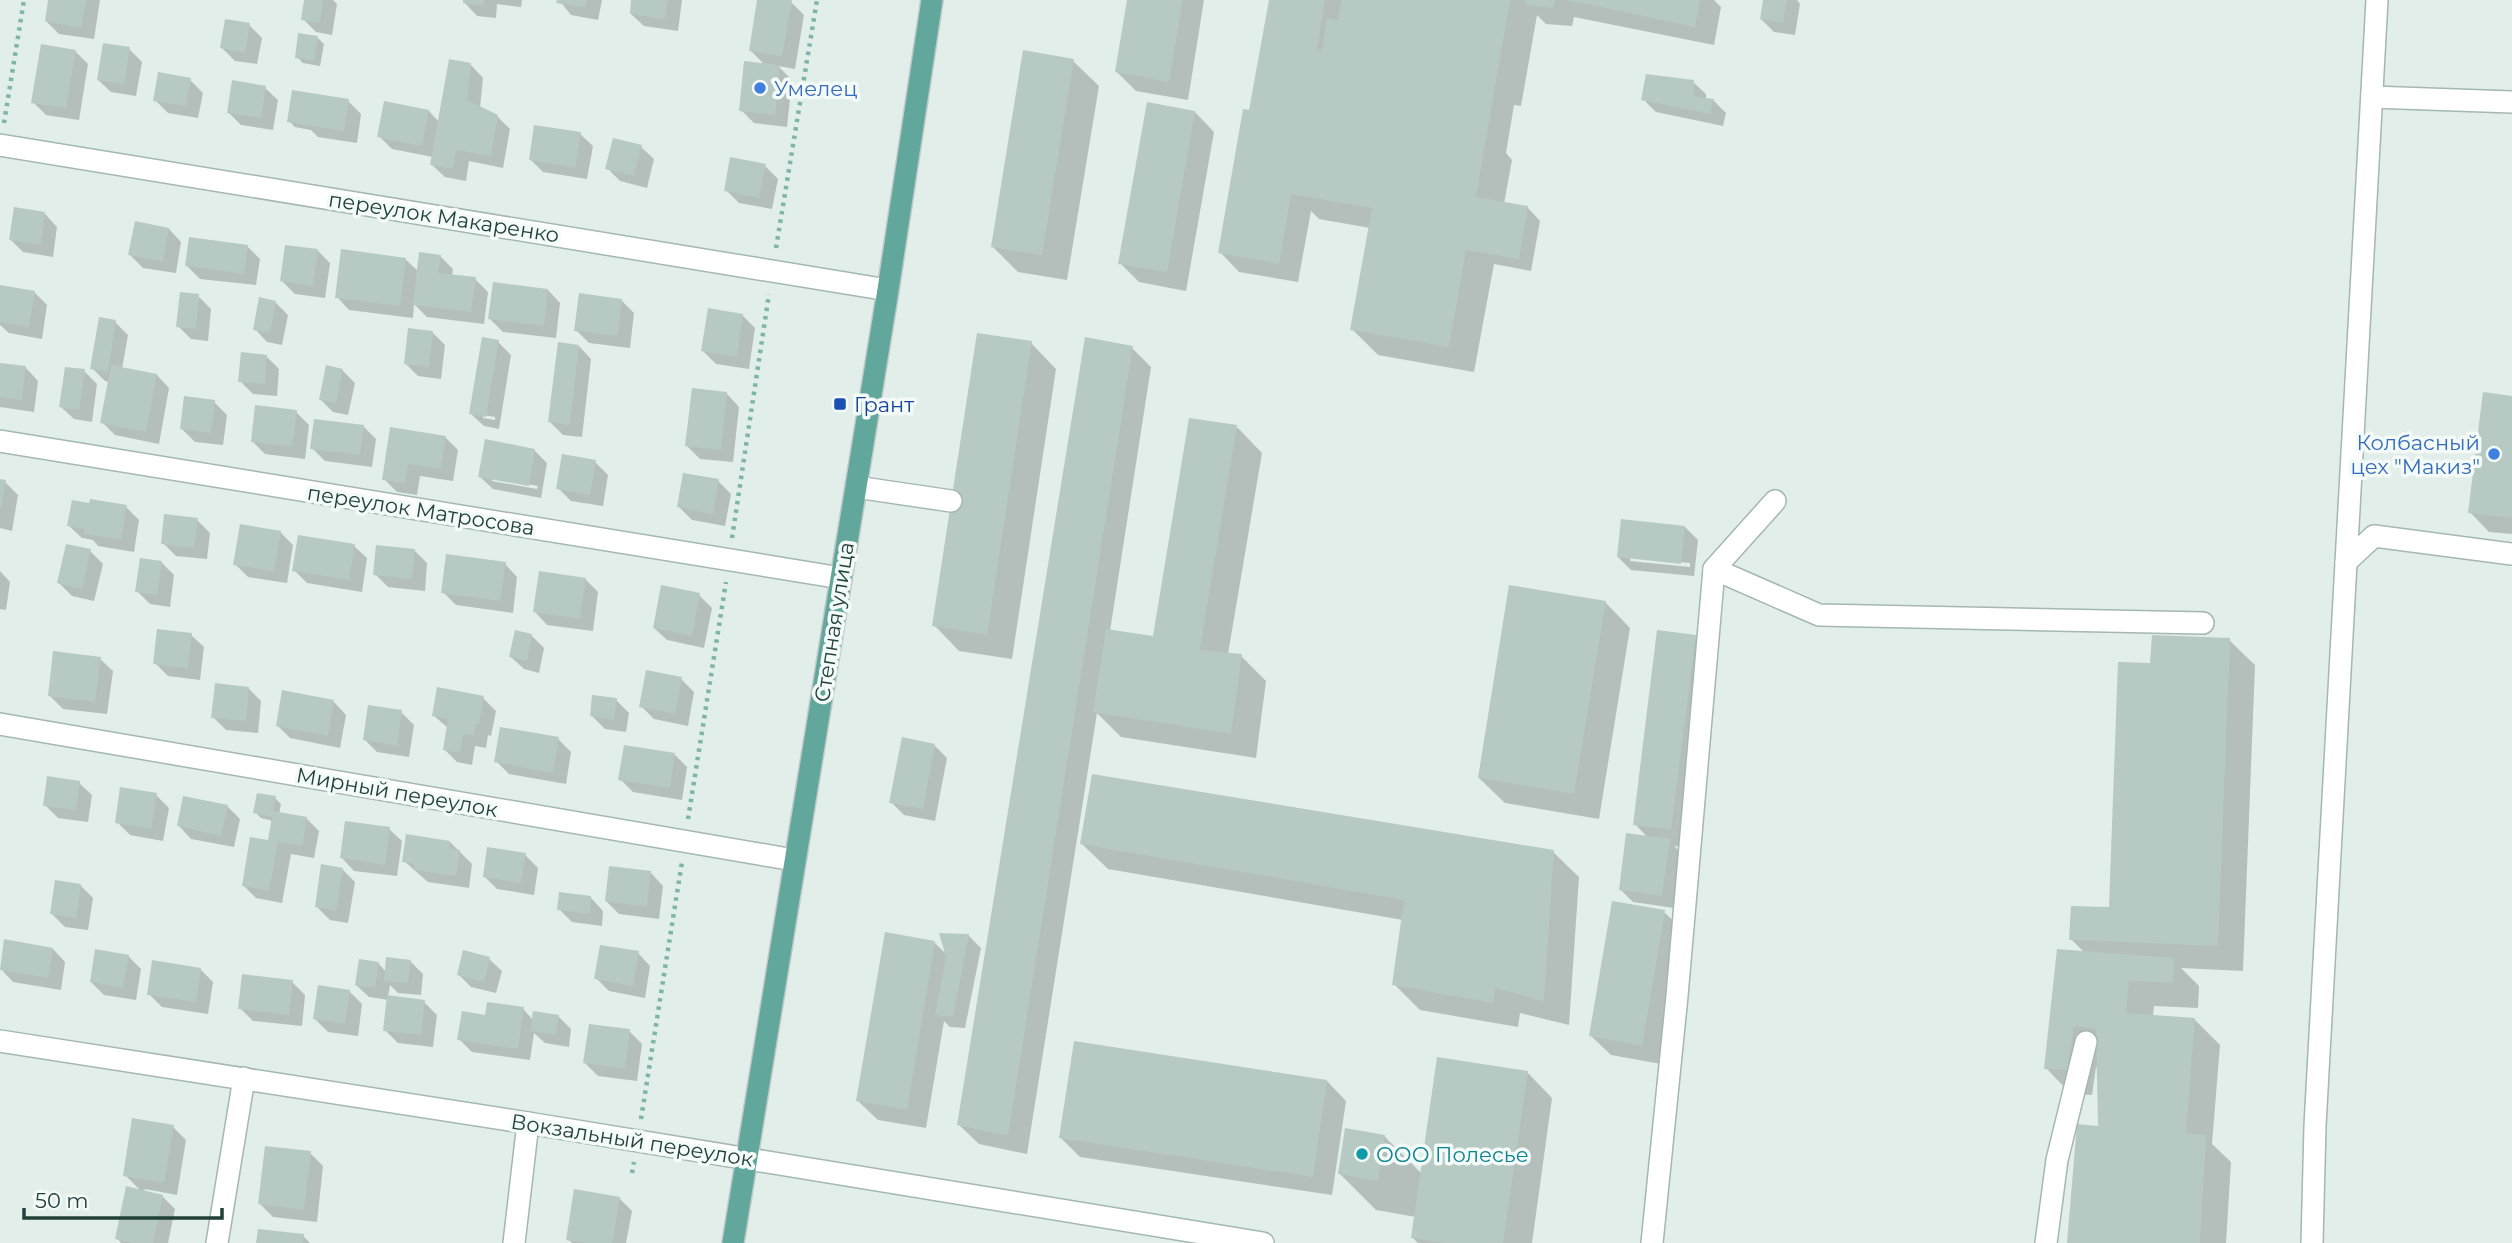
<svg xmlns="http://www.w3.org/2000/svg" width="2512" height="1243" viewBox="0 0 2512 1243" font-family="Montserrat,sans-serif">
	<style>
		.shadow { fill: #0003; fill-rule: evenodd }
		.building { fill: #b7c9c3 }
		.lines { fill: none; stroke-linecap: round; stroke-linejoin: round }
		.minor-casing { stroke: #a4b7b1; stroke-width: 24 }
		.major-casing { stroke: #c1cac8; stroke-width: 24 }
		.path { stroke: #7fb4a8; stroke-width: 4.5; stroke-dasharray: 3.5 5; stroke-linecap: butt }
		.minor { stroke: #fff; stroke-width: 21 }
		.major { stroke: #62a79b; stroke-width: 21 }
		.shop-dot { fill: #3f7fe0; stroke: #f3faf7; stroke-width: 2.5 }
		.transit-dot { fill: #1a4fb4; stroke: #f3faf7; stroke-width: 2.5 }
		.culture-dot { fill: #0f9aa8; stroke: #f3faf7; stroke-width: 2.5 }
		.labels { text-anchor: middle; dominant-baseline: central; stroke-width: 7; stroke-linejoin: round; paint-order: stroke }
		.shop-label { font-size: 21px; fill: #366cbe; stroke: #f3faf7; text-anchor: start }
		.street-label { font-size: 21px; fill: #20413a; stroke: #f3faf7 }
		.transit-label { font-size: 21px; fill: #164399; stroke: #f3faf7; text-anchor: start }
		.culture-label { font-size: 21px; fill: #0d838f; stroke: #f3faf7; text-anchor: start }
	</style>
	<rect width="100%" height="100%" fill="#e2eee9"/>
	<g class="shadow">
		<polygon points="50,0 100,0 94,39 59,34 46,21"/>
		<polygon points="306,0 333,0 337,4 332,35 316,32 303,19"/>
		<polygon points="465,0 522,0 521,7 497,4 496,18 477,16 465,3"/>
		<polygon points="559,0 602,0 598,20 571,15"/>
		<polygon points="633,0 682,0 678,31 644,26 631,14"/>
		<polygon points="759,0 791,2 804,15 795,69 778,66 792,80 787,127 754,123 741,110 766,66 751,51"/>
		<polygon points="1128,0 1204,0 1188,100 1136,91 1117,72"/>
		<polygon points="1271,0 1714,0 1721,7 1714,45 1574,17 1572,26 1546,24 1537,15 1521,106 1514,105 1506,153 1512,160 1504,204 1528,208 1540,221 1531,271 1494,264 1474,372 1378,355 1352,329 1370,228 1319,219 1311,211 1298,282 1239,272 1220,252 1251,112"/>
		<polygon points="1765,0 1797,0 1800,4 1795,35 1774,32 1761,19"/>
		<polygon points="249,25 262,38 257,64 235,61 222,48"/>
		<polygon points="318,38 324,44 320,66 303,63 297,57"/>
		<polygon points="129,49 142,62 136,96 111,92 98,80"/>
		<polygon points="75,51 88,64 79,120 46,115 33,102"/>
		<polygon points="1073,61 1099,86 1067,280 1018,272 992,246"/>
		<polygon points="471,65 483,78 480,108 497,116 510,129 503,168 469,161 466,181 445,177 432,165 433,157 392,149 379,136 429,111 439,122"/>
		<polygon points="190,80 203,93 198,118 168,113 155,100"/>
		<polygon points="1693,82 1706,94 1706,99 1713,100 1726,113 1723,126 1656,112 1643,99"/>
		<polygon points="265,88 278,100 273,130 241,125 228,112"/>
		<polygon points="348,101 361,114 357,143 318,137 311,130 295,127 289,121"/>
		<polygon points="1195,112 1214,132 1186,291 1139,282 1120,263"/>
		<polygon points="580,134 593,146 587,179 543,172 530,159"/>
		<polygon points="641,147 654,159 647,188 620,181 607,168"/>
		<polygon points="765,166 778,179 772,209 739,203 726,190"/>
		<polygon points="45,214 57,227 53,257 23,252 11,240"/>
		<polygon points="169,229 181,242 176,273 143,268 130,255"/>
		<polygon points="247,246 260,259 256,285 200,279 187,266"/>
		<polygon points="317,250 330,263 325,298 295,294 282,281"/>
		<polygon points="440,256 453,269 452,276 475,279 488,292 484,324 427,317 414,304 413,318 349,310 337,297 405,259 419,272"/>
		<polygon points="548,290 560,303 556,338 503,332 490,319"/>
		<polygon points="34,292 47,305 42,339 9,333 0,325 0,296"/>
		<polygon points="198,296 211,309 208,341 191,339 178,326"/>
		<polygon points="622,301 634,313 630,348 589,343 576,330"/>
		<polygon points="275,302 288,315 282,345 267,342 255,329"/>
		<polygon points="742,315 755,328 749,369 716,364 703,351"/>
		<polygon points="115,322 128,335 122,369 157,375 169,388 159,444 115,435 102,422 110,382 105,381 92,368"/>
		<polygon points="433,333 445,345 441,379 418,376 406,364"/>
		<path d="M498,342L511,355L499,429L484,426L471,414ZM483,415L495,417V420L483,418Z"/>
		<polygon points="1031,343 1056,369 1012,659 959,651 934,625"/>
		<polygon points="579,346 591,359 582,437 563,435 550,422"/>
		<polygon points="1132,348 1151,367 1110,631 1155,638 1237,427 1262,453 1228,654 1241,656 1266,681 1256,758 1121,737 1097,713 1027,1154 979,1144 959,1125"/>
		<polygon points="267,357 279,369 277,396 253,394 240,381"/>
		<polygon points="0,365 26,368 38,381 34,412 0,407"/>
		<polygon points="342,370 355,383 348,415 333,412 320,399"/>
		<polygon points="84,371 97,384 92,422 74,419 61,407"/>
		<polygon points="727,394 739,407 733,462 700,459 687,446"/>
		<polygon points="2512,398 2512,534 2489,532 2470,512"/>
		<polygon points="214,402 227,415 223,445 195,442 182,429"/>
		<polygon points="296,412 309,425 305,459 265,454 253,442"/>
		<polygon points="363,426 376,439 372,467 325,461 312,448"/>
		<polygon points="445,437 458,450 453,481 420,476 417,495 397,492 384,479"/>
		<path d="M534,450L547,463L541,498L493,489L480,477ZM492,478L538,486L537,489L492,481Z"/>
		<polygon points="595,462 608,475 603,506 571,501 558,488"/>
		<polygon points="0,481 5,482 18,495 12,531 0,528"/>
		<polygon points="718,481 731,494 725,526 692,520 679,507"/>
		<polygon points="126,507 139,520 134,552 98,546 93,540 82,538 69,526"/>
		<polygon points="197,520 210,533 207,559 176,556 163,543"/>
		<path d="M1685,527L1698,540L1694,576L1631,570L1618,557ZM1630,557L1690,563V567L1630,561Z"/>
		<polygon points="280,532 293,545 287,583 248,577 235,564"/>
		<polygon points="354,546 367,558 362,592 307,583 294,570"/>
		<polygon points="90,551 103,564 94,601 72,596 59,583"/>
		<polygon points="415,551 427,563 425,591 388,587 375,574"/>
		<polygon points="161,562 174,575 170,607 150,604 137,591"/>
		<polygon points="505,564 517,577 513,613 456,605 443,592"/>
		<polygon points="0,571 10,582 6,610 0,609"/>
		<polygon points="585,579 598,592 593,631 547,625 535,612"/>
		<polygon points="699,595 712,608 704,648 667,640 654,628"/>
		<polygon points="1605,602 1630,628 1599,819 1505,803 1479,778"/>
		<polygon points="191,635 204,647 200,680 168,676 155,663"/>
		<polygon points="531,635 544,648 539,673 524,669 511,657"/>
		<polygon points="1695,637 1714,656 1690,848 1674,846 1682,854 1674,908 1633,902 1620,889 1648,838 1635,824"/>
		<polygon points="2229,640 2255,665 2243,971 2181,968 2199,986 2198,1008 2154,1006 2153,1017 2194,1019 2220,1045 2212,1144 2231,1162 2226,1243 2069,1243 2100,1128 2098,1067 2096,1067 2092,1095 2071,1094 2046,1068 2085,953 2071,939 2110,909 2152,665"/>
		<polygon points="100,659 113,671 107,714 63,709 50,696"/>
		<polygon points="681,679 694,692 688,726 654,719 641,706"/>
		<polygon points="248,688 261,701 258,733 226,730 213,717"/>
		<polygon points="483,698 496,711 491,736 488,735 486,748 475,746 472,765 457,762 444,749 448,728 433,715"/>
		<polygon points="616,700 629,713 626,732 605,729 592,716"/>
		<polygon points="334,702 346,715 340,748 290,738 277,725"/>
		<polygon points="401,712 414,725 409,757 377,752 364,739"/>
		<polygon points="558,739 571,752 566,784 509,774 496,761"/>
		<polygon points="935,746 947,758 935,821 904,815 891,802"/>
		<polygon points="674,754 687,767 682,800 633,792 620,779"/>
		<polygon points="79,783 92,795 88,822 58,818 45,805"/>
		<polygon points="156,795 169,808 163,841 130,835 117,822"/>
		<polygon points="275,798 281,804 279,814 306,818 319,831 314,858 291,854 282,903 256,898 243,885 269,842 273,821 261,818 255,812"/>
		<polygon points="227,806 240,819 234,847 191,839 179,826"/>
		<polygon points="389,829 402,841 397,876 354,871 342,858"/>
		<polygon points="450,842 472,864 469,888 428,882 404,861"/>
		<polygon points="1082,844 1553,852 1579,877 1569,1025 1520,1013 1518,1027 1420,1010 1394,984 1403,920 1108,869"/>
		<polygon points="525,855 538,868 534,895 497,889 484,876"/>
		<polygon points="342,869 355,882 348,923 330,920 317,907"/>
		<polygon points="651,873 663,886 659,919 619,914 606,901"/>
		<polygon points="80,885 93,898 88,930 65,927 52,914"/>
		<polygon points="591,898 603,911 602,926 572,922 559,909"/>
		<polygon points="1664,912 1684,931 1661,1064 1611,1055 1591,1036"/>
		<polygon points="968,935 981,948 965,1028 950,1027 944,1021 926,1128 878,1120 858,1101 935,943 948,956"/>
		<polygon points="53,949 65,962 61,990 13,982 1,969"/>
		<polygon points="638,953 650,966 645,998 609,991 596,978"/>
		<polygon points="128,956 141,969 136,1000 104,995 91,982"/>
		<polygon points="489,959 502,971 496,993 471,987 458,974"/>
		<polygon points="410,961 423,974 421,995 398,993 390,985 388,997 424,1002 437,1015 433,1047 398,1043 385,1030 389,1000 369,997 356,985 379,964 386,972"/>
		<polygon points="200,969 213,982 208,1014 162,1007 149,994"/>
		<polygon points="292,982 305,995 302,1026 253,1021 240,1008"/>
		<polygon points="349,991 362,1004 358,1036 328,1032 315,1019"/>
		<polygon points="523,1009 533,1020 558,1016 571,1029 569,1047 545,1043 534,1033 530,1060 472,1052 459,1039 487,1017"/>
		<polygon points="629,1031 642,1044 637,1081 598,1076 585,1063"/>
		<polygon points="1527,1072 1552,1098 1532,1243 1418,1243 1413,1238 1416,1217 1376,1210 1340,1174 1384,1136 1422,1174"/>
		<polygon points="1327,1081 1346,1101 1332,1195 1080,1157 1061,1138"/>
		<polygon points="173,1127 186,1140 177,1195 145,1189 144,1192 162,1196 175,1209 168,1243 121,1243 117,1238 141,1191 125,1175"/>
		<polygon points="310,1153 323,1166 317,1222 273,1217 260,1204"/>
		<polygon points="619,1198 632,1211 626,1243 572,1243 568,1239"/>
		<polygon points="303,1236 310,1243 258,1243"/>
	</g>
	<g class="building">
		<polygon points="48,0 86,0 81,28 45,21"/>
		<polygon points="304,0 323,0 320,23 301,20"/>
		<polygon points="463,0 484,0 483,6 463,3"/>
		<polygon points="557,0 587,0 586,8 556,3"/>
		<polygon points="631,0 668,0 665,19 630,14"/>
		<polygon points="757,0 792,0 782,57 749,51"/>
		<polygon points="1127,0 1183,0 1169,82 1115,72"/>
		<polygon points="1269,0 1325,0 1317,49 1322,50 1327,18 1338,20 1341,0 1510,0 1476,197 1528,206 1519,259 1466,250 1449,347 1350,330 1372,208 1291,194 1279,264 1218,253 1243,109 1249,110"/>
		<polygon points="1526,0 1555,0 1553,8 1525,5"/>
		<polygon points="1567,0 1700,0 1695,27"/>
		<polygon points="1763,0 1787,0 1783,23 1760,19"/>
		<polygon points="225,19 250,23 245,53 220,48"/>
		<polygon points="298,33 318,36 314,61 295,58"/>
		<polygon points="103,43 130,47 124,84 97,80"/>
		<polygon points="41,44 76,50 66,108 31,103"/>
		<polygon points="1023,50 1074,59 1042,255 991,247"/>
		<polygon points="449,59 471,63 467,100 498,115 491,156 456,150 453,169 430,165"/>
		<polygon points="744,61 780,65 775,115 739,111"/>
		<polygon points="158,72 191,78 186,106 153,101"/>
		<polygon points="1646,74 1694,80 1694,96 1714,99 1710,114 1641,100"/>
		<polygon points="232,80 266,86 261,118 227,113"/>
		<polygon points="292,90 349,99 344,131 287,122"/>
		<polygon points="384,101 429,110 422,146 377,137"/>
		<polygon points="1147,102 1195,111 1167,272 1118,264"/>
		<polygon points="534,125 581,132 575,168 529,160"/>
		<polygon points="613,138 642,145 634,176 605,169"/>
		<polygon points="730,157 766,164 759,198 724,191"/>
		<polygon points="14,207 45,212 41,245 9,240"/>
		<polygon points="135,221 169,228 163,262 128,255"/>
		<polygon points="189,237 248,245 244,274 185,266"/>
		<polygon points="285,245 318,249 313,286 280,281"/>
		<polygon points="341,249 406,258 400,306 335,298"/>
		<polygon points="419,252 441,255 438,273 476,277 471,312 413,305"/>
		<polygon points="493,282 548,289 544,326 488,319"/>
		<polygon points="0,285 35,291 29,327 0,322"/>
		<polygon points="180,292 199,294 196,329 176,327"/>
		<polygon points="579,293 622,299 618,336 574,331"/>
		<polygon points="259,297 276,301 270,333 253,330"/>
		<polygon points="708,308 743,314 737,357 701,351"/>
		<polygon points="99,317 116,320 108,372 90,369"/>
		<polygon points="408,328 433,331 429,367 404,364"/>
		<polygon points="977,333 1032,341 987,635 932,626"/>
		<polygon points="482,337 499,340 486,417 469,414"/>
		<polygon points="1085,337 1133,346 1008,1136 957,1125"/>
		<polygon points="558,342 579,345 570,425 548,422"/>
		<polygon points="241,352 267,355 265,384 238,382"/>
		<polygon points="0,363 26,366 22,400 0,397"/>
		<polygon points="111,365 157,374 146,432 100,423"/>
		<polygon points="326,365 343,369 336,403 319,400"/>
		<polygon points="65,367 85,369 79,410 59,407"/>
		<polygon points="692,388 727,392 721,450 685,446"/>
		<polygon points="2483,392 2512,396 2512,518 2468,513"/>
		<polygon points="184,396 215,400 211,433 180,429"/>
		<polygon points="255,405 297,410 292,447 251,442"/>
		<polygon points="1189,418 1237,425 1200,650 1242,654 1231,734 1093,712 1106,629 1153,636"/>
		<polygon points="314,419 364,425 360,455 310,449"/>
		<polygon points="390,427 446,436 441,469 408,464 405,483 382,480"/>
		<polygon points="485,439 535,449 529,486 478,477"/>
		<polygon points="562,454 596,460 590,495 556,489"/>
		<polygon points="683,473 719,479 713,514 677,507"/>
		<polygon points="0,479 6,480 1,508 0,508"/>
		<polygon points="90,499 127,505 121,540 84,534 85,529 67,526 72,500 89,503"/>
		<polygon points="164,514 198,518 194,548 161,544"/>
		<polygon points="1621,519 1685,526 1681,564 1617,557"/>
		<polygon points="240,524 281,531 274,571 233,565"/>
		<polygon points="298,535 355,544 349,580 292,571"/>
		<polygon points="66,544 91,549 82,589 57,583"/>
		<polygon points="376,545 415,549 412,579 373,575"/>
		<polygon points="446,554 506,562 500,601 441,593"/>
		<polygon points="140,558 162,561 157,595 135,592"/>
		<polygon points="539,571 586,578 580,619 533,612"/>
		<polygon points="661,585 700,593 692,636 653,628"/>
		<polygon points="1509,585 1606,601 1574,794 1478,778"/>
		<polygon points="157,629 192,633 188,668 153,664"/>
		<polygon points="515,630 532,634 527,661 509,657"/>
		<polygon points="1657,630 1696,635 1671,830 1633,825"/>
		<polygon points="2152,635 2230,638 2218,946 2069,940 2071,906 2109,907 2118,662 2150,663"/>
		<polygon points="53,651 101,657 95,702 48,696"/>
		<polygon points="646,670 682,677 675,714 639,707"/>
		<polygon points="215,683 249,687 246,721 211,718"/>
		<polygon points="437,687 484,696 479,724 476,723 474,736 463,734 460,753 443,750 448,719 432,716"/>
		<polygon points="282,690 334,700 328,736 276,726"/>
		<polygon points="592,695 617,698 614,720 590,716"/>
		<polygon points="368,705 402,710 397,746 363,740"/>
		<polygon points="500,727 559,737 553,773 494,762"/>
		<polygon points="902,737 935,744 923,809 889,803"/>
		<polygon points="624,745 675,753 670,788 618,780"/>
		<polygon points="1092,774 1554,850 1544,1001 1495,988 1493,1003 1392,985 1404,900 1080,844"/>
		<polygon points="47,776 80,781 76,810 43,806"/>
		<polygon points="120,787 157,793 151,829 115,823"/>
		<polygon points="257,793 276,796 273,811 307,817 302,846 278,842 269,891 242,886 250,837 268,840 272,817 253,813"/>
		<polygon points="183,796 228,805 221,836 177,826"/>
		<polygon points="345,821 390,827 385,865 340,858"/>
		<polygon points="1626,833 1670,839 1662,896 1619,890"/>
		<polygon points="406,834 450,841 449,848 460,850 456,876 413,870 414,864 402,862"/>
		<polygon points="487,847 526,853 521,883 483,877"/>
		<polygon points="321,864 343,868 336,911 315,907"/>
		<polygon points="609,866 651,871 647,907 605,901"/>
		<polygon points="55,880 81,884 76,918 50,914"/>
		<polygon points="559,892 591,896 590,914 557,910"/>
		<polygon points="1612,901 1665,910 1642,1046 1589,1036"/>
		<polygon points="885,932 935,941 907,1110 856,1101"/>
		<polygon points="939,933 969,934 953,1017 935,1015 946,957"/>
		<polygon points="4,939 53,948 48,978 0,970"/>
		<polygon points="600,945 639,951 633,986 594,979"/>
		<polygon points="95,949 129,955 123,988 90,982"/>
		<polygon points="2057,949 2174,958 2173,983 2129,981 2126,1013 2195,1018 2186,1133 2206,1135 2200,1243 2067,1243 2077,1124 2098,1126 2096,1029 2074,1026 2067,1070 2044,1069"/>
		<polygon points="463,950 490,957 484,982 457,975"/>
		<polygon points="386,957 411,960 408,983 384,981"/>
		<polygon points="359,959 379,962 375,988 355,985"/>
		<polygon points="152,960 201,968 196,1002 147,995"/>
		<polygon points="242,974 293,980 289,1015 238,1009"/>
		<polygon points="318,985 350,990 345,1024 313,1019"/>
		<polygon points="387,995 425,1000 421,1035 383,1031"/>
		<polygon points="487,1002 524,1007 518,1049 457,1040 462,1011 485,1015"/>
		<polygon points="533,1011 559,1015 556,1035 530,1031"/>
		<polygon points="589,1024 630,1029 625,1069 583,1063"/>
		<polygon points="1074,1041 1327,1080 1313,1177 1059,1138"/>
		<polygon points="1437,1057 1528,1071 1503,1243 1444,1243 1411,1238"/>
		<polygon points="132,1118 174,1125 164,1183 123,1176"/>
		<polygon points="1345,1128 1385,1135 1378,1181 1338,1174"/>
		<polygon points="265,1146 311,1151 304,1210 258,1204"/>
		<polygon points="126,1186 163,1195 153,1243 133,1243 115,1239"/>
		<polygon points="574,1189 620,1197 612,1243 586,1243 566,1240"/>
		<polygon points="258,1229 304,1234 303,1243 256,1243"/>
	</g>
	<g class="lines">
		<g class="minor-casing">
			<g id="minor">
				<polyline points="2372,97 2512,102"/>
				<polyline points="0,145 888,290"/>
				<polyline points="0,441 841,578"/>
				<polyline points="856,487 951,501"/>
				<polyline points="2346,562 2374,536 2512,554"/>
				<polyline points="1714,569 1819,615 2203,623"/>
				<polyline points="0,724 794,860"/>
				<polyline points="0,1041 528,1123 1263,1243"/>
				<polyline points="217,1243 244,1078"/>
				<polyline points="514,1243 528,1123"/>
				<polyline points="1652,1243 1677,996 1714,569 1775,501"/>
				<polyline points="2046,1243 2057,1160 2086,1042"/>
				<polyline points="2312,1243 2315,1126 2377,0"/>
			</g>
		</g>
		<g class="major-casing">
			<polyline id="major" points="733,1243 888,290 932,0"/>
		</g>
		<g class="path">
			<polyline points="4,123 24,0"/>
			<polyline points="776,248 817,0"/>
			<polyline points="732,538 769,294"/>
			<polyline points="688,819 726,582"/>
			<polyline points="641,1119 682,862"/>
			<polyline points="632,1173 634,1162"/>
		</g>
		<use href="#minor" class="minor"/>
		<use href="#major" class="major"/>
	</g>
	<g class="shop-dot">
		<circle cx="760" cy="88" r="7"/>
		<circle cx="2494" cy="454" r="7"/>
	</g>
	<rect class="transit-dot" x="833" y="397" width="14" height="14" rx="3.5"/>
	<circle class="culture-dot" cx="1362" cy="1154" r="7"/>
	<g class="labels">
		<g class="shop-label">
			<text x="774" y="88">Умелец</text>
			<text x="2480" y="442" text-anchor="end">Колбасный<tspan x="2480" dy="24">цех "Макиз"</tspan></text>
		</g>
		<g class="street-label">
			<text transform="translate(444 217) rotate(9)">переулок Макаренко</text>
			<text transform="translate(421 510) rotate(9)">переулок Матросова</text>
			<text transform="translate(834 622) rotate(-81)">Степная улица</text>
			<text transform="translate(397 792) rotate(10)">Мирный переулок</text>
			<text transform="translate(632 1140) rotate(9)">Вокзальный переулок</text>
		</g>
		<g class="transit-label">
			<text x="854" y="404">Грант</text>
		</g>
		<g class="culture-label">
			<text x="1376" y="1154">ООО Полесье</text>
		</g>
	</g>
	<path d="M24 1208v10h198v-10" fill="none" stroke="#20413a" stroke-width="3.5"/>
	<text x="35" y="1208" font-size="21" fill="#20413a" stroke="#f3faf7" stroke-width="5" paint-order="stroke">50 m</text>
</svg>
